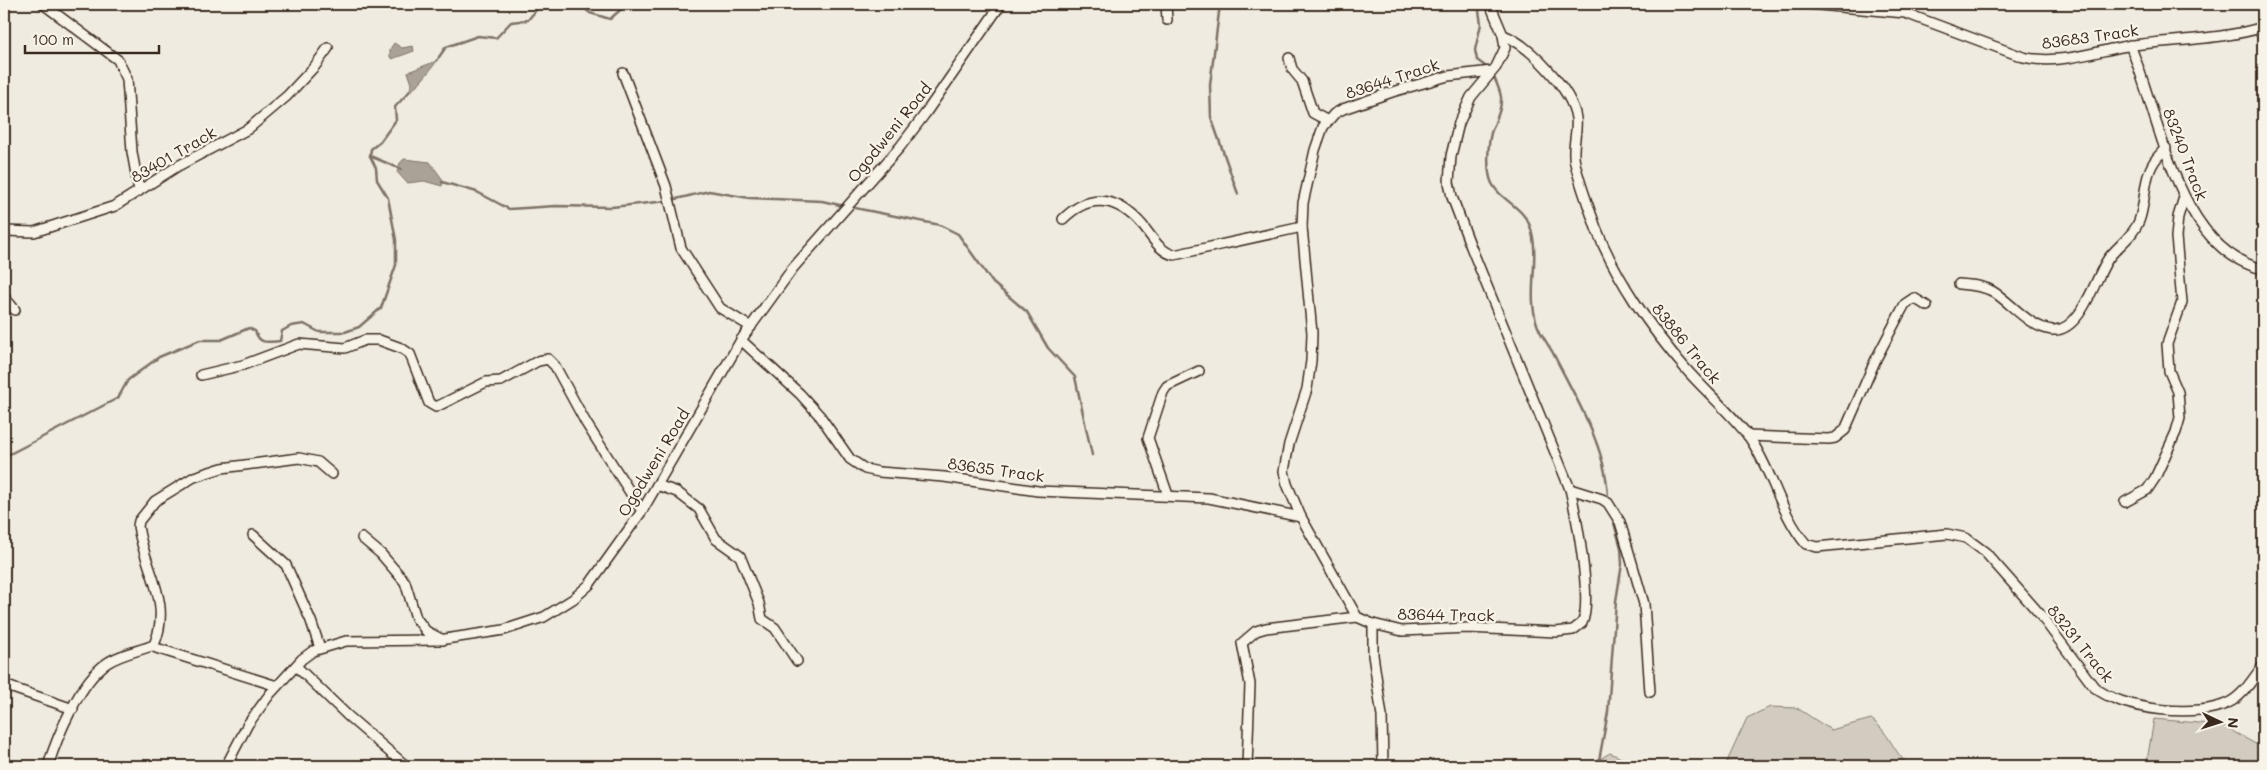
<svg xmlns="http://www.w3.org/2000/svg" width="2267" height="770" viewBox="0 0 2267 770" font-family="Mali,sans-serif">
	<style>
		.green { fill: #d1cbc0; stroke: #867a6f }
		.water { fill: #aaa296; stroke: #7e7266 }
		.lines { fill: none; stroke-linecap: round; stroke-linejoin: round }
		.stream { stroke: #7e7266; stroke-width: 2.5 }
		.minor-casing { stroke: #3b2a1e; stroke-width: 12 }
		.minor { stroke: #f7f3e8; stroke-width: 9 }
		.labels { text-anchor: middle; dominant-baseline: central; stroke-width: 4.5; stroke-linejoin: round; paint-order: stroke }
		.street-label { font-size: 16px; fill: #3b2a1e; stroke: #f7f3e8 }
	</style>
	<rect width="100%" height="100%" fill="#efebe0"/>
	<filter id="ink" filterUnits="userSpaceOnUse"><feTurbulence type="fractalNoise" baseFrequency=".02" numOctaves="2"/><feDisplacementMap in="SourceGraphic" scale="10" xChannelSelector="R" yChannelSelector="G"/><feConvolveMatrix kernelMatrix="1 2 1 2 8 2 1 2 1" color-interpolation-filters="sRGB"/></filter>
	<g filter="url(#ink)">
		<g class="green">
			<path d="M1770,707L1797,708L1831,730L1871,719C1889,731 1893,753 1910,766H1725L1747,718Z"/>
			<polygon points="2154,719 2221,725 2263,748 2263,766 2143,766 2147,761"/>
			<polygon points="1610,753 1634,764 1636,766 1588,766"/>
		</g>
		<g class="water">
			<polygon points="394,43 402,48 413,46 414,51 392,59 390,57 390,49"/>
			<path d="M440,56C434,66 417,88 408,93L412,84L408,72L434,62Z"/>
			<polygon points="404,159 430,162 443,180 442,186 424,181 407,183 397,172 400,163"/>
		</g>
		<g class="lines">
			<g class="stream">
				<polyline points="579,4 590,13 610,19 627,4"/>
				<polyline points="1220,4 1210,85 1211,117 1238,194"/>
				<polyline points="1478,4 1481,24 1475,50 1477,60 1489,69"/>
				<polyline points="439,57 446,47 478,36 496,38 511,22 528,20 541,4 553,4"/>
				<path d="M1493,75C1496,82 1500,90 1501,97C1502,110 1495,121 1491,133C1488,145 1487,166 1490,178C1495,198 1522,205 1530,226C1541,257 1526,292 1537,324C1540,334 1548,344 1553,353C1576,399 1608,449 1608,501"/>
				<polyline points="370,156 401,169"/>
				<polyline points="442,182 477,192 509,209 556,206 612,207 667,201"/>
				<polyline points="672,200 709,191 749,198 822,201 844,206"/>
				<polyline points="850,207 940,225 958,234 993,283 1027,312 1048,348 1075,377 1092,455"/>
				<path d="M4,457L118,398L128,380L159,357L200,340H221L249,328L255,331C260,345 267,342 280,341L282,331L291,326L304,324L319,332H345L359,327L381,308L396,265V240L388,198L377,180L376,168L370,156L371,149L380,142L396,120L395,107L409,92"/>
				<polyline points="1598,766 1608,712 1616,601 1622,564 1621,548 1612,516"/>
			</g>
			<g class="minor-casing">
				<g id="minor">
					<polyline points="43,4 118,60 127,79 132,152 139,191"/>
					<polyline points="1166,4 1167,20"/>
					<polyline points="1336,4 1337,5"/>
					<path d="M1490,4L1503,35L1505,48L1496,67L1471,97L1459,123L1451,156L1449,182L1452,197L1471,247L1570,489C1576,514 1593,602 1582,623L1573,630L1556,632L1468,628L1402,631L1373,624L1357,617L1301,517L1287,484L1284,471L1289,444L1307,389L1311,361L1312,333L1302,227L1303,203L1315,150L1323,127L1334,114L1343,109L1392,92L1448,76L1492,71"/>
					<path d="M1808,4L1905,13L2023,57C2060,66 2097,50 2133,45C2172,40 2227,39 2263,27"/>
					<path d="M1503,35C1530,45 1572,90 1576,118C1578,133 1571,148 1575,163C1580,185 1589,207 1596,228C1615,277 1650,328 1685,368C1705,391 1730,412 1749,437C1772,470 1780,513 1806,544L1817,547L1947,534L1966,538L1985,552L2039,613L2094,687C2121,710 2199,719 2230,702C2244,695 2253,678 2263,666"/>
					<path d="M2130,45C2160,116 2177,250 2263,269"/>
					<polyline points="1289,58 1292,69 1302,81 1313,113 1328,121"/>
					<polyline points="623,73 666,186 681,248 720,308 751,327"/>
					<path d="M1063,219C1091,191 1119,198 1143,226C1152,237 1160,252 1174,255L1302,227"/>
					<polyline points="4,231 34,232 115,206 178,166 248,129 287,96 315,66 328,48"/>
					<path d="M1959,284C1970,285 1982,285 1992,291C2011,302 2028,327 2052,330C2081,333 2095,278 2108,259C2117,246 2133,237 2139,221C2146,203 2143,179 2154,162C2157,157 2162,152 2166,148"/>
					<polyline points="4,297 15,310"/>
					<polyline points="741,340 800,394 820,416 850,459 865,469 879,472 944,477 1038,491 1209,498 1301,517"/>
					<polyline points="201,375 243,365 299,344 345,348 365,340 379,340 401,348 410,354 429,403 436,407 486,382 501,381 538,361 548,359 555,366 586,423 642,511"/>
					<polyline points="1748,436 1829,439 1835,438 1845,430 1876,359 1899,315 1905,304 1914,298 1927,306"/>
					<polyline points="657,485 677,492 699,509 716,539 740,556 759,603 762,619 775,628 797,661"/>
					<polyline points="1570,489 1602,499 1608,503 1620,522 1644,604 1650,692"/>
					<polyline points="1168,495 1148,438 1163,392 1167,386 1199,371"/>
					<polyline points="2125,502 2147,490 2155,478 2176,432 2180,418 2178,392 2169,371 2167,344 2182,302 2176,237 2178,217 2184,197"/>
					<polyline points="253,535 286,565 311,621 320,648"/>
					<polyline points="362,538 381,554 405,582 416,618 426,631 443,640"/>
					<polyline points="1373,624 1373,655 1382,716 1383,766"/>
					<polyline points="296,666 348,716 406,766"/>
					<polyline points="4,685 73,709"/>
					<path d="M277,686L156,648L154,645C173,601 144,569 138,526L139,521L155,501L194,477L222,468L299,458L318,462L332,474"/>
					<path d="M48,766C57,737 80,681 107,663C120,654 139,651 154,645"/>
					<polyline points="226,766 248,724 270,694 302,659 313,651 346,641 439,640 504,630 544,617 573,599 589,585 642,511 741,340 793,268 900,147 925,114 1001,4"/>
					<polyline points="1247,766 1250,684 1242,643 1256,631 1266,628 1357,617"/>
				</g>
			</g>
			<use href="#minor" class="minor"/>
		</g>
	</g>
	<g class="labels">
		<g class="street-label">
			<text transform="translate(2090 36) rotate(-8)">83683 Track</text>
			<text transform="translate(1392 78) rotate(-18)">83644 Track</text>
			<text transform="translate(889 132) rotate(-51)">Ogodweni Road</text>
			<text transform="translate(173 154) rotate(-30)">83401 Track</text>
			<text transform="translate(2186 154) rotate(69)">83240 Track</text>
			<text transform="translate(1687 343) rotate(51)">83886 Track</text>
			<text transform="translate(653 462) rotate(-59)">Ogodweni Road</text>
			<text transform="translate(996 469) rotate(8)">83635 Track</text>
			<text transform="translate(1446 614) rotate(1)">83644 Track</text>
			<text transform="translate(2081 643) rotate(51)">83231 Track</text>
		</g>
	</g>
	<rect width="2267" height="770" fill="none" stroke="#f7f3e8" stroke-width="20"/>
	<rect x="10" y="10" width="2247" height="750" fill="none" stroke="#3b2a1e" stroke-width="2" filter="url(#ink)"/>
	<g transform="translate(2220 722) rotate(94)" stroke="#f7f3e8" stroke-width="4" paint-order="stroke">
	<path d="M0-4L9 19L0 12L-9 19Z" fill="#3b2a1e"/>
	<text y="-8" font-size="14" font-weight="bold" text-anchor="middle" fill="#3b2a1e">N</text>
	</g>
	<path d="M25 45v8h134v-8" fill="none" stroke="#3b2a1e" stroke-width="2.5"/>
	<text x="32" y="45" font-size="15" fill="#3b2a1e" stroke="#f7f3e8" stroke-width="4" paint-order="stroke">100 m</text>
</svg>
